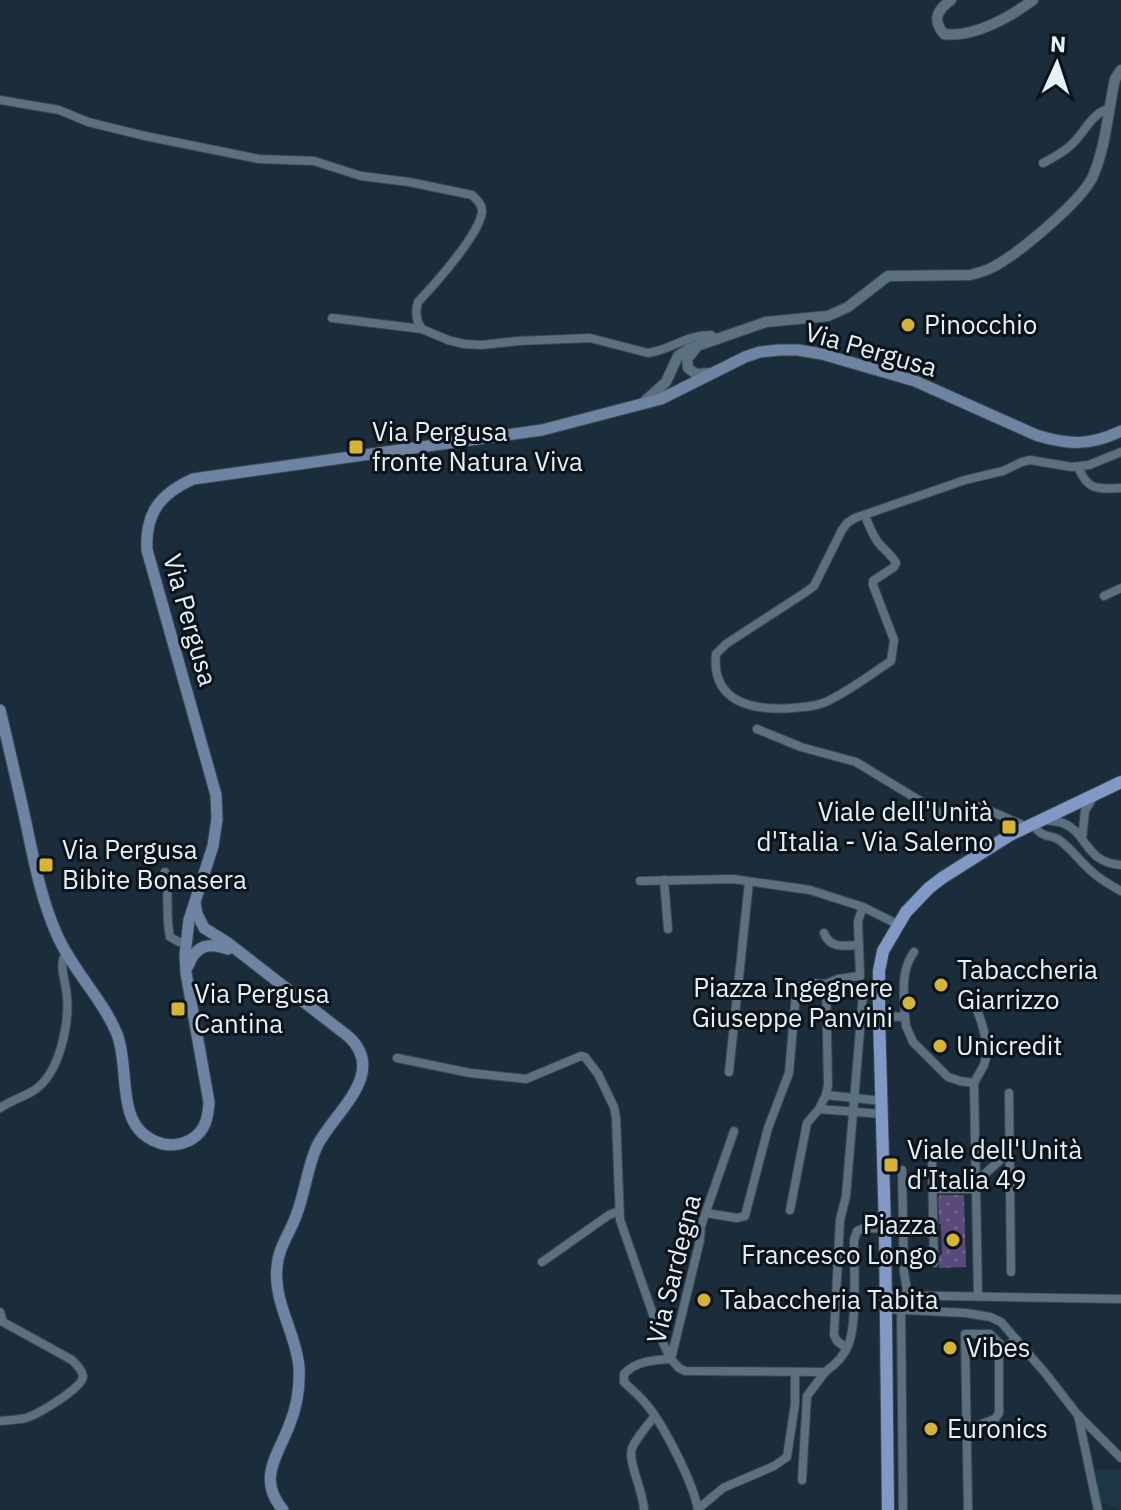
<svg xmlns="http://www.w3.org/2000/svg" width="1121" height="1510" viewBox="0 0 1121 1510" font-family="'IBM Plex Sans',sans-serif">
	<defs>
		<pattern id="green-dots" width="8" height="8" patternUnits="userSpaceOnUse" patternTransform="scale(2)"><rect width="8" height="8" fill="#5a497b"/><path d="M2 2h.1M6 6h.1" fill="none" stroke="#72648e" stroke-width="1.8" stroke-linecap="round"/></pattern>
	</defs>
	<rect width="100%" height="100%" fill="#1b2d3a"/>
	<polygon fill="#1d3747" points="1121,1469 1121,1510 1119,1510 1101,1502 1095,1470"/>
	<polygon fill="url(#green-dots)" points="940,1195 964,1195 966,1267 939,1268 939,1256 942,1254 941,1224 939,1224 938,1198"/>
	<g fill="none" stroke-linecap="round" stroke-linejoin="round">
		<defs>
			<g id="minor">
				<path d="M0,100L59,110L88,122L145,136L259,159L314,161L361,176L409,182L472,195C477,200 482,204 482,211C481,233 434,285 418,302C415,312 416,321 422,329"/>
				<path d="M1043,163C1052,158 1063,153 1071,145C1084,134 1091,113 1109,109"/>
				<path d="M332,318L422,329L448,340L464,344L482,345L518,341L590,338L648,353C671,350 685,335 711,335L717,340"/>
				<path d="M1078,467C1088,491 1097,489 1121,488"/>
				<path d="M865,515C868,524 872,533 877,541C883,549 891,554 896,563L894,567L873,581V585L894,640L891,661C871,674 844,695 823,703C813,707 803,707 792,708C754,711 711,703 716,654L726,644L806,592L814,586L842,530L847,523L855,518L965,480L1003,471L1022,462L1030,460L1072,467L1089,465L1121,452"/>
				<polyline points="1104,596 1121,588"/>
				<polyline points="757,729 801,747 856,762 940,813 961,816 979,806 1027,827"/>
				<path d="M1043,820C1050,821 1057,821 1063,823C1089,834 1084,862 1121,865"/>
				<path d="M1032,824C1047,843 1050,831 1063,843C1073,851 1080,861 1090,870C1099,879 1110,885 1121,891"/>
				<polyline points="1082,839 1085,811 1094,796"/>
				<path d="M165,872C170,894 165,915 170,937L179,942L186,943"/>
				<polyline points="664,880 668,929"/>
				<polyline points="640,881 733,879 810,890 863,907 897,924"/>
				<path d="M824,933C830,949 845,946 859,945"/>
				<path d="M973,1001C981,1018 991,1046 984,1065C981,1071 977,1077 974,1083L978,1296"/>
				<path d="M879,1016L905,1017C904,995 900,971 914,952"/>
				<polyline points="905,1017 906,1026 913,1042 948,1077 960,1081 974,1083"/>
				<path d="M397,1058L470,1073L526,1079L581,1056L585,1057L598,1074L614,1107L616,1118L620,1220L663,1343L671,1359C653,1360 636,1361 624,1374V1382C632,1390 641,1397 647,1405C664,1426 694,1484 698,1510"/>
				<polyline points="729,1072 749,882"/>
				<polyline points="1009,1093 1011,1272"/>
				<polyline points="826,1095 882,1101"/>
				<path d="M0,1108C10,1101 23,1097 33,1091C61,1074 71,1018 66,989C64,976 59,964 66,953"/>
				<polyline points="819,1109 882,1114"/>
				<path d="M734,1131L701,1226L700,1240L671,1359L679,1368L685,1371L825,1372C835,1365 845,1355 849,1343C857,1321 854,1265 854,1240L857,1231L864,1228L903,1229"/>
				<polyline points="932,1163 934,1263"/>
				<polyline points="902,1170 904,1272 908,1296"/>
				<polyline points="976,1182 1009,1152"/>
				<polyline points="933,1189 976,1189"/>
				<polyline points="790,1210 807,1123 819,1109 826,1095 828,1085 826,984"/>
				<polyline points="706,1213 737,1218 745,1216 768,1128 789,1073 796,993 801,986 810,983 826,984 838,979 860,976 858,921 863,907"/>
				<polyline points="542,1262 609,1215 619,1211"/>
				<polyline points="885,1295 1121,1299"/>
				<polyline points="885,1309 966,1313 990,1317 1001,1322 1046,1374 1077,1414 1121,1458"/>
				<polyline points="901,1309 903,1510"/>
				<path d="M0,1312L3,1322L72,1360C77,1365 82,1370 83,1376C83,1388 38,1414 26,1418C18,1420 8,1420 0,1421"/>
				<polyline points="846,1348 837,1341 834,1335 840,1220 846,1196 863,994"/>
				<polyline points="1078,1415 1098,1510"/>
				<polyline points="967,1430 995,1419 999,1413 999,1356 1004,1348 1016,1339"/>
				<polyline points="802,1480 807,1396 825,1372"/>
				<polyline points="698,1509 723,1488 774,1466 787,1457 795,1404 795,1372"/>
				<path d="M644,1510C644,1493 627,1461 632,1448C637,1437 647,1426 654,1417"/>
				<polyline points="968,1510 965,1334 990,1334 1004,1348"/>
			</g>
			<g id="tertiary">
				<path d="M951,0C937,10 932,20 944,34C974,38 1010,17 1033,0"/>
				<polyline points="696,348 687,359 688,368 696,374 711,373"/>
				<path d="M644,402L666,382L678,356L688,349L766,322L828,316L848,307L888,276L970,275C978,273 986,271 993,267C1018,254 1082,201 1093,176C1106,146 1108,111 1115,79L1121,70"/>
			</g>
			<g id="secondary">
				<path d="M0,710C9,748 18,786 26,823C34,861 41,899 57,935C73,971 102,998 117,1034C131,1070 114,1126 157,1142C168,1147 182,1145 192,1139C206,1130 208,1117 209,1102L186,973L185,955L189,920L213,846L217,819L216,795L147,550C145,513 160,494 193,479L542,430L661,399L745,357L760,352L779,350H798L822,354L915,381L1036,435C1068,445 1090,446 1121,431"/>
				<path d="M195,903L197,914L204,928L228,943L349,1037C388,1074 334,1112 317,1146C307,1168 305,1193 296,1216C290,1233 278,1248 277,1267C273,1302 296,1333 299,1367C300,1387 297,1407 289,1426C277,1457 257,1479 283,1510"/>
				<path d="M188,966C196,945 208,942 228,949"/>
			</g>
			<polyline id="primary" points="888,1510 885,1229 879,1016 879,971 883,951 906,912 929,888 942,878 1010,835 1121,782"/>
		</defs>
		<use href="#minor" stroke="#3a4a54" stroke-width="10"/>
		<use href="#tertiary" stroke="#3a4a54" stroke-width="12"/>
		<use href="#secondary" stroke="#3a4a54" stroke-width="13"/>
		<use href="#primary" stroke="#3a4a54" stroke-width="14"/>
		<use href="#minor" stroke="#5c707f" stroke-width="8"/>
		<use href="#tertiary" stroke="#5c707f" stroke-width="10"/>
		<use href="#secondary" stroke="#6f84a2" stroke-width="11"/>
		<use href="#primary" stroke="#8299c6" stroke-width="12"/>
	</g>
	<g fill="#d6b534" stroke="#0c141a" stroke-width="3">
		<circle cx="908" cy="325" r="8"/>
		<rect x="348" y="439" width="16" height="16" rx="4"/>
		<rect x="1001" y="819" width="16" height="16" rx="4"/>
		<rect x="38" y="857" width="16" height="16" rx="4"/>
		<circle cx="941" cy="985" r="8"/>
		<circle cx="909" cy="1003" r="8"/>
		<rect x="170" y="1001" width="16" height="16" rx="4"/>
		<circle cx="940" cy="1046" r="8"/>
		<rect x="883" y="1157" width="16" height="16" rx="4"/>
		<circle cx="953" cy="1240" r="8"/>
		<circle cx="704" cy="1300" r="8"/>
		<circle cx="950" cy="1348" r="8"/>
		<circle cx="931" cy="1429" r="8"/>
	</g>
	<g text-anchor="middle" stroke-width="6" stroke-linejoin="round" paint-order="stroke">
		<g font-size="26" fill="#e5f0f9" stroke="#0c141a" text-anchor="start">
			<text x="924" y="334">Pinocchio</text>
			<text x="372" y="441">Via Pergusa<tspan x="372" dy="30">fronte Natura Viva</tspan></text>
			<text x="993" y="821" text-anchor="end">Viale dell'Unità<tspan x="993" dy="30">d'Italia - Via Salerno</tspan></text>
			<text x="62" y="859">Via Pergusa<tspan x="62" dy="30">Bibite Bonasera</tspan></text>
			<text x="957" y="979">Tabaccheria<tspan x="957" dy="30">Giarrizzo</tspan></text>
			<text x="893" y="997" text-anchor="end">Piazza Ingegnere<tspan x="893" dy="30">Giuseppe Panvini</tspan></text>
			<text x="194" y="1003">Via Pergusa<tspan x="194" dy="30">Cantina</tspan></text>
			<text x="956" y="1055">Unicredit</text>
			<text x="907" y="1159">Viale dell'Unità<tspan x="907" dy="30">d'Italia 49</tspan></text>
			<text x="937" y="1234" text-anchor="end">Piazza<tspan x="937" dy="30">Francesco Longo</tspan></text>
			<text x="720" y="1309">Tabaccheria Tabita</text>
			<text x="966" y="1357">Vibes</text>
			<text x="947" y="1438">Euronics</text>
		</g>
		<g font-size="26" fill="#e5f0f9" stroke="#0c141a">
			<text transform="translate(871 350) rotate(16)" y="9">Via Pergusa</text>
			<text transform="translate(190 620) rotate(74)" y="9">Via Pergusa</text>
			<text transform="translate(674 1269) rotate(-76)" y="9">Via Sardegna</text>
		</g>
	</g>
	<g transform="translate(1057 64) rotate(3)" stroke="#0c141a" stroke-width="6" paint-order="stroke">
	<path d="M0-6L14 30L0 20L-14 30Z" fill="#e5f0f9"/>
	<text y="-12" font-size="22" font-weight="bold" text-anchor="middle" fill="#e5f0f9">N</text>
	</g>
</svg>
